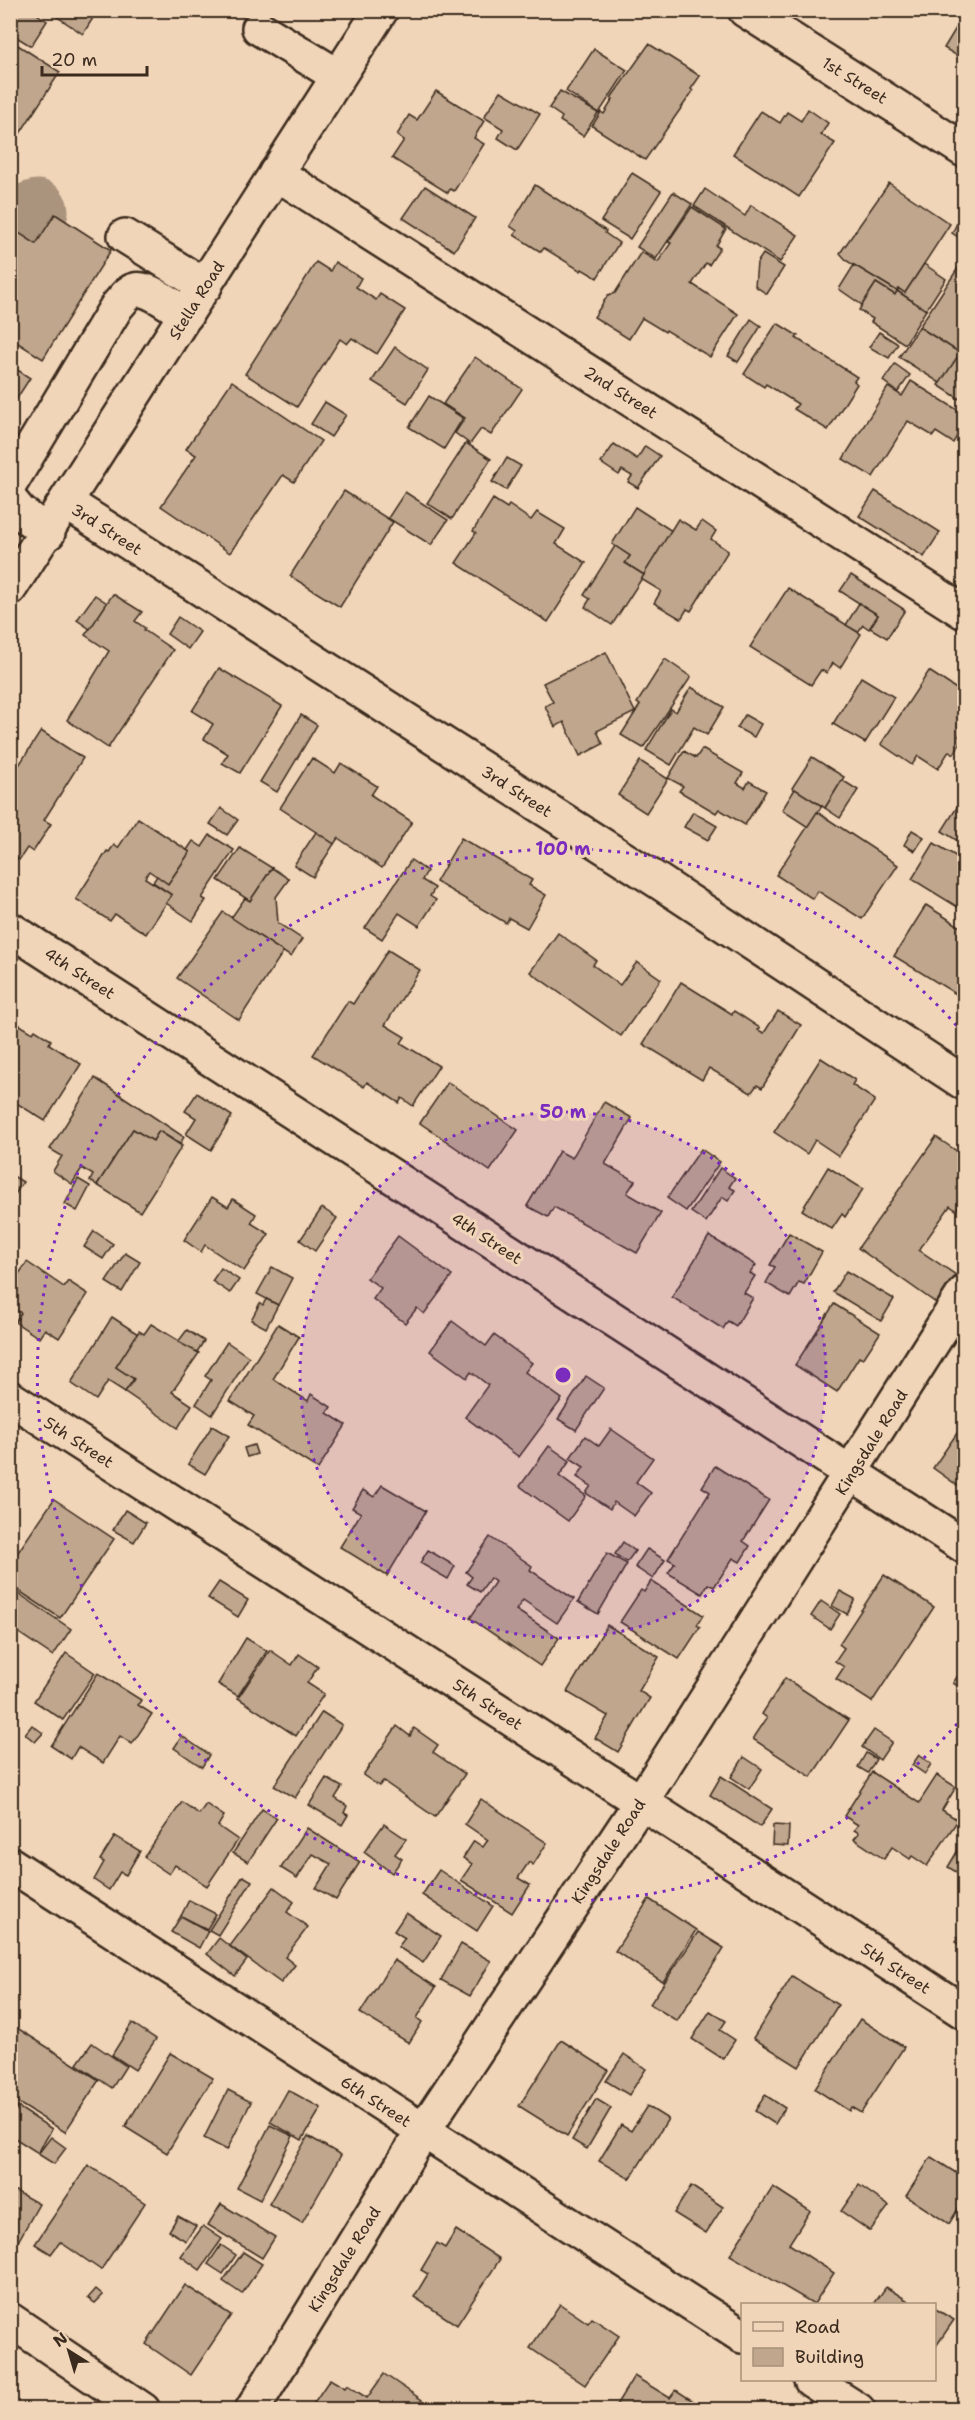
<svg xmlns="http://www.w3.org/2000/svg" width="975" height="2420" viewBox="0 0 975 2420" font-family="'Shantell Sans',sans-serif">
	<rect width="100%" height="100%" fill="#f1d5b8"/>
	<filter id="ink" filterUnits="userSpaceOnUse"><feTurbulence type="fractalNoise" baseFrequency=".0167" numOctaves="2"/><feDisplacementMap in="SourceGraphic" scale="12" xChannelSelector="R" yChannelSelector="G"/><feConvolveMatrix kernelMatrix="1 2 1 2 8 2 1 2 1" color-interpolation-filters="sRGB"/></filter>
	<g filter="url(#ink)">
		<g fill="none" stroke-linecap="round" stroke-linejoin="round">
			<polyline stroke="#ab947e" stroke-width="63" points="10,221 37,211"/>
		</g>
		<g fill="#bfa68d" stroke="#3b2a1e" stroke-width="1.5">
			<polygon points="10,10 31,10 47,21 31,46 10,33"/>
			<polygon points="47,10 98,10 83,34"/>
			<polygon points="964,15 964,60 944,48"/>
			<polygon points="10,40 60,72 10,149"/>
			<polygon points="649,44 700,76 691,89 693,91 645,160 592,126 601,112 604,114 613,99 611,98"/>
			<polygon points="594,49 627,70 599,113 566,91"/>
			<polygon points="436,91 484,121 474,138 484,144 454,191 450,189 448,193 392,158 404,140 397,135 409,115 417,120"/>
			<polygon points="501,91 540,114 517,150 498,138 503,129 484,117"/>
			<polygon points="560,91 598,113 583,136 560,121 562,117 549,108"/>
			<polygon points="808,109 828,123 821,135 835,143 799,197 733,154 761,111 780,123 787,112 801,121"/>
			<polygon points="632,173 661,191 630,239 601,221"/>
			<polygon points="889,183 950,224 905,293 899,289 897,291 847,261 840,253"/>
			<polygon points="535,185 606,231 605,233 619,243 597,278 582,269 581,271 544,248 541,252 514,235 517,231 510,226"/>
			<polygon points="425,186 475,218 454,251 403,218"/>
			<polygon points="705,189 745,216 751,205 798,235 780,262 694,206"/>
			<polygon points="673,192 692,204 656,259 637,247"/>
			<polygon points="692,207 726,229 716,246 720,248 709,265 706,263 692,284 738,314 710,357 666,330 665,332 642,318 629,339 594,317 608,295 615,293 641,252 658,262 671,243 668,242"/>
			<polygon points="964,210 964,241 952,233"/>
			<polygon points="55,214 111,250 43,359 10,338 10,283 16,273 10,270 10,247 19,233 36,244"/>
			<polygon points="763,254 784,267 767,294 755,286 757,263"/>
			<polygon points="964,259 964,310 959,318 964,321 964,402 938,385 960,353 919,327"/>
			<polygon points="316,262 330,271 335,262 361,278 356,287 376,300 380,294 405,310 377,354 352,338 347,344 340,339 297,407 245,374"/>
			<polygon points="924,264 946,279 926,310 897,291 899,289 905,293"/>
			<polygon points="854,265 897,291 895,295 876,283 862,305 839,289"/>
			<polygon points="876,283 895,295 897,291 926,310 905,344 871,322 873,319 859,310"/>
			<polygon points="751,319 761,326 738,362 728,356"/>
			<polygon points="777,323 798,336 796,338 857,377 854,381 857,384 828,430 794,409 798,404 766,384 764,387 744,374"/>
			<polygon points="919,327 960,353 940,383 899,357"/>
			<polygon points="879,332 898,344 889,358 869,347"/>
			<polygon points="395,347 428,370 407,403 372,381"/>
			<polygon points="475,357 522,389 491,435 481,429 470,444 455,433 465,418 443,404"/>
			<polygon points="895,364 910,375 898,392 883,381"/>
			<polygon points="10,365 30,378 10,409"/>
			<polygon points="232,381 321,441 294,482 283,475 230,553 161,506 196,455 186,449"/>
			<polygon points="911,381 964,414 964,423 953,443 936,432 933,436 908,421 873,477 843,459 888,387 902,396"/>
			<polygon points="429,396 463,418 444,449 409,427"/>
			<polygon points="325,402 346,415 331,437 311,424"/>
			<polygon points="466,443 491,459 452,519 427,503"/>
			<polygon points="614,444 637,459 645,446 660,456 638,488 628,482 632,476 622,470 619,475 601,463"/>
			<polygon points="507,458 521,466 506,490 492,482"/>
			<polygon points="344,491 393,522 340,607 290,576"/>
			<polygon points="875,491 940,532 924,557 859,516"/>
			<polygon points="405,492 448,520 431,545 388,518"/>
			<polygon points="493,499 507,508 509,505 531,520 537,512 565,529 556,544 586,563 548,622 456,563 476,533 473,531"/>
			<polygon points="635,507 672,531 644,575 625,563 630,556 612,544"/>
			<polygon points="678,519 696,530 702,521 716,531 711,539 728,551 691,611 687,609 681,619 654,603 661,591 641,579"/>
			<polygon points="615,546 630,556 625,563 644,575 612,625 585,607 590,599 584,595"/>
			<polygon points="851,575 905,610 887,638 870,628 878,615 840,591"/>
			<polygon points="788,588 861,634 840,668 833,663 827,673 821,670 811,685 750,647"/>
			<polygon points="113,594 142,612 135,621 145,628 144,630 173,650 108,748 67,720 109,651 85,635"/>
			<polygon points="95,595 107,603 90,629 77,620"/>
			<polygon points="859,603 878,615 869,629 863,625 858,632 846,625"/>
			<polygon points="178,617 200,632 188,649 167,634"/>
			<polygon points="606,652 635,712 597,731 603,744 580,756 564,722 555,727 545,706 553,702 543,683"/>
			<polygon points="665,659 691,677 643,748 621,735 640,705 637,703"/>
			<polygon points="219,668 282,706 240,773 222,763 228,754 204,739 213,724 192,711"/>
			<polygon points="929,671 964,694 964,727 959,736 963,739 954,754 949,751 938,769 918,756 912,765 881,744"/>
			<polygon points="861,677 894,697 865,743 833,724"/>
			<polygon points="691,687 724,707 707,735 694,727 671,765 646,750 671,709 676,712"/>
			<polygon points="301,715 317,725 277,792 260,782"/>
			<polygon points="745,715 761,724 754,737 737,728"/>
			<polygon points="41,731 83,758 44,820 51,824 33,852 27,848 19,860 10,855 10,779"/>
			<polygon points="702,749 743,773 737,783 745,788 749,781 766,791 745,825 719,809 716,813 679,791 683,786 668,778 684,751 696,758"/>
			<polygon points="812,757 844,777 825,808 792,788"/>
			<polygon points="312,758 335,773 341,763 377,786 371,795 412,822 382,868 338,838 334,844 280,808"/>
			<polygon points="640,761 668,779 646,813 618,795"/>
			<polygon points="842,780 858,790 840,818 825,808"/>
			<polygon points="795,789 822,806 808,827 782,810"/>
			<polygon points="964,796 964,845 942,831"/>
			<polygon points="221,808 238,820 227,835 210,824"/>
			<polygon points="693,812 717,826 708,840 684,827"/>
			<polygon points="817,812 898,865 862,919 818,891 813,899 776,875"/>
			<polygon points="138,818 190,852 168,884 149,871 145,878 172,895 146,934 115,914 110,921 76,899 107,851 109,852 114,845 118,848"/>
			<polygon points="912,830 924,837 915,851 904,845"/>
			<polygon points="316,832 334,844 313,877 294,865"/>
			<polygon points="210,835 234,850 202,898 206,900 193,921 166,903 172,895 153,882 157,876 168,884 190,852 187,850 193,841 202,847"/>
			<polygon points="461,838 532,880 529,885 546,895 527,928 509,918 506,923 436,882"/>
			<polygon points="934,843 964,861 964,911 912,879"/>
			<polygon points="240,848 272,868 250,901 218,880"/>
			<polygon points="411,860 427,871 422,880 435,888 430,896 436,900 419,926 399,913 382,939 365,928"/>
			<polygon points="272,868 289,879 276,897 278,923 302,939 291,957 231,918 245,898 250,901"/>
			<polygon points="926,905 964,929 964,999 894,956"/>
			<polygon points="223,912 283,952 239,1020 177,978"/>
			<polygon points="558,933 596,960 593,965 620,985 637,962 661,979 621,1036 530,972"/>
			<polygon points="388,950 420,970 385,1025 405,1037 401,1043 439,1066 413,1106 402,1098 399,1103 367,1082 364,1087 313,1055 348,1001 353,1004"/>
			<polygon points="681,982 732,1014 734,1011 760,1028 758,1030 764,1033 778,1011 801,1025 762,1088 757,1085 751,1093 709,1068 702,1080 643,1044"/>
			<polygon points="10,1019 33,1033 35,1030 51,1040 49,1044 81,1064 45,1121 10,1099"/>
			<polygon points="821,1058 855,1080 852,1085 875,1100 839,1156 815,1140 807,1154 774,1132"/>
			<polygon points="95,1078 184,1137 180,1144 159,1131 153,1141 133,1129 97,1185 90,1181 93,1175 82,1168 72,1184 53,1171 62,1156 50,1149"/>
			<polygon points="448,1082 518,1130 490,1171 420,1123"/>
			<polygon points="197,1093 232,1116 211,1150 186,1134 196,1118 185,1111"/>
			<polygon points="604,1102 632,1118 605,1164 635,1181 627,1193 661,1213 637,1253 554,1207 548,1217 527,1206 559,1151 572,1158"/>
			<polygon points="133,1129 153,1141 159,1131 182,1146 140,1212 97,1185"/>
			<polygon points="936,1137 964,1156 964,1197 956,1210 950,1206 919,1250 956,1275 936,1303 858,1248"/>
			<polygon points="701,1149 720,1162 686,1211 667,1198"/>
			<polygon points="828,1167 863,1189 845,1217 842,1214 832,1229 802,1210"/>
			<polygon points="720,1168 735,1178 729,1187 735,1190 728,1201 722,1197 706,1222 691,1212"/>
			<polygon points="10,1174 23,1182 10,1202"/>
			<polygon points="78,1179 90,1186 77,1211 65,1204"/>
			<polygon points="212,1197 228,1207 233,1199 256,1214 251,1223 269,1234 244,1271 205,1245 201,1252 184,1240"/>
			<polygon points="322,1208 337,1218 315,1251 300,1240"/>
			<polygon points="94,1231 113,1244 103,1259 84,1247"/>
			<polygon points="789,1233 822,1252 804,1284 799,1282 790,1297 766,1283 775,1267 770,1265"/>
			<polygon points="398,1236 452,1276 424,1314 417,1308 405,1323 373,1299 381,1288 367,1278"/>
			<polygon points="709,1236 756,1265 750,1273 755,1276 744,1293 753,1298 736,1326 728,1321 723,1329 672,1297"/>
			<polygon points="125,1253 140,1262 122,1292 106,1282"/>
			<polygon points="27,1262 64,1287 68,1281 88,1294 59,1338 45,1329 39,1338 15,1322 21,1313 10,1306 10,1287"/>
			<polygon points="272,1267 292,1278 278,1305 257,1294"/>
			<polygon points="221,1268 239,1280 230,1293 212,1281"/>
			<polygon points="846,1271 894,1299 881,1321 833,1292"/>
			<polygon points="266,1299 278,1305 266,1328 251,1320 260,1303 263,1305"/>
			<polygon points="834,1304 880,1333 863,1359 859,1357 837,1392 795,1365"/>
			<polygon points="112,1317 138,1334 116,1367 134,1379 125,1392 108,1381 96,1400 71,1383"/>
			<polygon points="452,1321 486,1346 494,1335 532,1363 525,1372 562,1399 519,1457 465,1417 488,1385 471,1372 467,1378 430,1351"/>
			<polygon points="151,1324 199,1353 172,1392 192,1405 178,1428 125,1392 134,1379 116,1367 139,1331 144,1334"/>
			<polygon points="278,1324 299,1337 273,1379 308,1401 311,1394 331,1407 327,1413 346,1425 318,1469 248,1425 254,1416 230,1401"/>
			<polygon points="187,1330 204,1341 197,1352 178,1342"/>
			<polygon points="227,1342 249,1357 212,1415 196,1404 211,1380 205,1376"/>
			<polygon points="586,1376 604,1388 576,1430 558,1419"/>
			<polygon points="964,1423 964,1490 933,1468"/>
			<polygon points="212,1426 229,1436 205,1474 188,1464"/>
			<polygon points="611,1429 653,1458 636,1482 651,1493 634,1516 614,1502 610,1509 586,1493 591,1486 577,1477 584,1467 570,1458 585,1436 599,1446"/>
			<polygon points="254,1445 257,1454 247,1457 244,1448"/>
			<polygon points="549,1446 570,1461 559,1476 586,1496 568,1521 520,1486"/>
			<polygon points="715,1466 769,1500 743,1541 750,1546 740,1562 733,1558 714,1587 708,1584 702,1594 668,1573 675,1563 668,1559 710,1492 702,1487"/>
			<polygon points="382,1485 426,1511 387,1576 340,1547 361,1513 352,1508 363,1490 374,1497"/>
			<polygon points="54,1499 114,1539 60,1618 10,1585 10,1564"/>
			<polygon points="125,1510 146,1523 134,1542 113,1530"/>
			<polygon points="490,1537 532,1566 530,1570 574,1599 557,1623 523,1600 516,1610 559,1638 540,1666 470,1618 495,1582 490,1578 480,1592 467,1584 472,1577 466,1572"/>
			<polygon points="623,1542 635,1551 627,1562 615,1554"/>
			<polygon points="647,1549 665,1560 653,1579 635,1567"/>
			<polygon points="428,1550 455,1566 448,1579 420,1563"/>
			<polygon points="607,1553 627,1564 598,1614 578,1602"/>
			<polygon points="884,1575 934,1607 872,1702 836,1679 844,1667 835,1661 844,1648 839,1644"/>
			<polygon points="651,1581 703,1615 697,1625 700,1627 679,1659 620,1622 641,1590 644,1592"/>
			<polygon points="219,1582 248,1600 238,1617 208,1598"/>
			<polygon points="12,1589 71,1629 53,1656 10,1627"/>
			<polygon points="840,1591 855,1599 847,1614 832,1606"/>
			<polygon points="821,1601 840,1614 830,1629 811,1616"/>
			<polygon points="607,1625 659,1657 639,1691 650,1698 618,1752 595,1738 608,1716 567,1692"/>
			<polygon points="246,1638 267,1651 238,1696 218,1684"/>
			<polygon points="270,1650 292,1665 299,1654 318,1667 307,1683 324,1694 296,1736 238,1698"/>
			<polygon points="66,1653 95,1673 63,1720 34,1701"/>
			<polygon points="964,1666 964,1690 953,1683"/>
			<polygon points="98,1673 141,1700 138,1705 152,1714 132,1744 120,1736 103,1763 78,1747 71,1759 51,1746"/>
			<polygon points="785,1678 849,1720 811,1777 753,1739 767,1718 762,1714"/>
			<polygon points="322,1712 342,1725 295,1798 274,1786"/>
			<polygon points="32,1725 43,1733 35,1742 25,1734"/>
			<polygon points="397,1726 410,1736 414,1728 438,1745 433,1752 465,1774 435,1817 383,1781 379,1786 363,1775"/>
			<polygon points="874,1730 892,1742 880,1760 862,1747"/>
			<polygon points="182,1736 209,1755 202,1767 174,1748"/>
			<polygon points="866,1753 876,1759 868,1773 858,1767"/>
			<polygon points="919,1755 931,1764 925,1774 912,1765"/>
			<polygon points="744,1757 762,1769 749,1789 731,1777"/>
			<polygon points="872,1772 919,1803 937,1775 956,1787 942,1810 958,1820 927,1866 912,1856 910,1859 892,1847 884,1859 854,1839 859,1833 854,1830 858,1825 844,1816"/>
			<polygon points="721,1776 772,1809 760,1827 710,1795"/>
			<polygon points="326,1778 342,1787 335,1798 347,1806 344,1813 348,1815 342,1825 309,1805"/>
			<polygon points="481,1799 547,1843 533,1865 529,1862 518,1878 530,1885 512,1913 461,1880 472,1864 463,1858 474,1841 483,1847 488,1840 465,1824"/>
			<polygon points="182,1802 199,1814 206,1804 224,1816 218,1826 238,1840 207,1886 175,1865 169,1874 144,1857"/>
			<polygon points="262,1809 277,1818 248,1862 233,1853"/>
			<polygon points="384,1824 406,1839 395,1854 402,1859 392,1873 364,1852"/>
			<polygon points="773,1825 789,1826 788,1846 772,1845"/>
			<polygon points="307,1828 360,1862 336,1900 316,1888 331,1864 313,1854 297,1878 281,1868"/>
			<polygon points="115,1836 140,1851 126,1875 120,1872 109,1890 94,1880 104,1862 100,1860"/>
			<polygon points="964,1840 964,1877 948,1867"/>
			<polygon points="439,1870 493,1906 477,1931 422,1895"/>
			<polygon points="243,1876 252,1881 218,1935 209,1930"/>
			<polygon points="274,1887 294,1902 287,1912 308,1927 285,1957 295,1965 281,1983 230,1946"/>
			<polygon points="649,1899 696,1930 663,1982 615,1951"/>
			<polygon points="189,1900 216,1914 207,1929 181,1916"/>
			<polygon points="406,1913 441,1936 423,1963 398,1947 405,1938 394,1931"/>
			<polygon points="181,1916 208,1931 199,1948 171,1932"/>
			<polygon points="964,1928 964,1948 955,1942"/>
			<polygon points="698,1932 724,1948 677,2021 650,2004"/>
			<polygon points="219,1938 247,1960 235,1976 207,1954"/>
			<polygon points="461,1944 491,1961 470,1996 441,1980"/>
			<polygon points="394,1960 436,1987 417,2018 422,2022 409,2043 360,2013"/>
			<polygon points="792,1976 838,2005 799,2067 753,2038"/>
			<polygon points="710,2011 726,2021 720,2030 735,2040 723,2059 692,2039"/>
			<polygon points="860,2019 904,2047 861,2113 851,2107 849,2111 815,2089"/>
			<polygon points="132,2023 156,2039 135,2070 112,2055"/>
			<polygon points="14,2026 99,2080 65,2132 10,2098 10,2064 18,2052 10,2047 10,2033"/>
			<polygon points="561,2040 608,2070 567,2136 519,2106"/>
			<polygon points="92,2043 126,2066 112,2088 77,2064"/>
			<polygon points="170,2053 213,2078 167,2153 125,2127"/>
			<polygon points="624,2054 646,2069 629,2095 606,2081"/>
			<polygon points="228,2090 251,2102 227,2150 204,2138"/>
			<polygon points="288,2090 321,2108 302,2140 270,2122"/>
			<polygon points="765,2095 785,2108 775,2124 755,2111"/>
			<polygon points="596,2099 611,2108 587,2149 572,2140"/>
			<polygon points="647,2106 668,2119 630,2179 599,2161 621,2125 631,2131"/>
			<polygon points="18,2107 52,2129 38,2153 10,2135 10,2119"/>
			<polygon points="270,2125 293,2136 260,2200 237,2188"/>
			<polygon points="308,2136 341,2155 302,2223 269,2204"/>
			<polygon points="51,2137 66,2148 54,2164 38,2154"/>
			<polygon points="931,2157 964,2178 964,2199 949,2224 906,2196"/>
			<polygon points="88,2165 145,2203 101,2270 60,2242 51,2254 35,2244"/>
			<polygon points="859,2185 889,2206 870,2231 841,2211"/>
			<polygon points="691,2186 723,2207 706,2233 674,2213"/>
			<polygon points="773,2187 810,2211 789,2244 834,2273 814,2304 730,2255"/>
			<polygon points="10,2188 39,2204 11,2254 10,2254"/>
			<polygon points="221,2204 275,2237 262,2258 208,2225"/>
			<polygon points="178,2216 196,2226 186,2241 169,2231"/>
			<polygon points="203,2226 222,2239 200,2270 181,2256"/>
			<polygon points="456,2230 500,2259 457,2325 414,2297 428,2274 421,2270 437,2243 445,2248"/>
			<polygon points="221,2245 236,2255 223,2274 208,2264"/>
			<polygon points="243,2252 262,2264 242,2294 223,2281"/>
			<polygon points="185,2285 231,2315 191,2375 146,2344"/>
			<polygon points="886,2287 913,2304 874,2304"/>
			<polygon points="96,2289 103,2295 95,2303 88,2298"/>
			<polygon points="560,2304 588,2323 592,2318 619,2336 585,2385 530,2348"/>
			<polygon points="934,2308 954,2320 934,2349"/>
			<polygon points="384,2374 422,2400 415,2410 309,2410 330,2379 345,2388 347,2385 367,2398"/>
			<polygon points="634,2376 670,2398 676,2390 701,2406 699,2410 613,2410"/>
		</g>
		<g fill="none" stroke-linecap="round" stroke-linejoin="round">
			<defs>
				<g id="minor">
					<polyline points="745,10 964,150"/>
					<polyline points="259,28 338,76"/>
					<polyline points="276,173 964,612"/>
					<polyline points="125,236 205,286"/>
					<path d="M10,484L117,306C122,301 128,291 135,290C148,286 175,308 186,315"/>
					<polyline points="10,500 20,512 48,533"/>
					<polyline points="67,503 658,881 964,1083"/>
					<polyline points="10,929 964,1546"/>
					<polyline points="10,1398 641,1802 964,2012"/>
					<polyline points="10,1864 742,2336"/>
					<polyline points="10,2320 143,2410"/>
					<polyline points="811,2380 858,2410"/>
					<polyline points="252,2410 423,2131 641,1802 964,1293"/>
				</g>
				<polyline id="major" points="10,588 381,10"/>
			</defs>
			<use href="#minor" stroke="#3b2a1e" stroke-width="38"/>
			<use href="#major" stroke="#3b2a1e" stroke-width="38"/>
			<use href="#minor" stroke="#f1d5b8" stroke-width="33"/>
			<use href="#major" stroke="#f1d5b8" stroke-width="33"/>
		</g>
	</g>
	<circle cx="563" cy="1375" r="263" fill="#7b2cbf" fill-opacity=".12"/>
	<g fill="none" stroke="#7b2cbf" stroke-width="3" stroke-dasharray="3 6">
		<circle cx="563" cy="1375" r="263"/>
		<path d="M963 1717A526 526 0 1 1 963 1033"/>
	</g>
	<g text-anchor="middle" stroke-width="6" stroke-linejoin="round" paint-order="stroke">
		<g font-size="16" fill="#3b2a1e" stroke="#f1d5b8">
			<text transform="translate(855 80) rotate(32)" y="6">1st Street</text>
			<text transform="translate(196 300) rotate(-58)" y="6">Stella Road</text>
			<text transform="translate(621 392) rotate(32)" y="6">2nd Street</text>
			<text transform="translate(107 529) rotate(33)" y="6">3rd Street</text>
			<text transform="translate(517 791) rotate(33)" y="6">3rd Street</text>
			<text transform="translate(80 973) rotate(33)" y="6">4th Street</text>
			<text transform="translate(487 1238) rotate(33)" y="6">4th Street</text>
			<text transform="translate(79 1442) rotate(33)" y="6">5th Street</text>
			<text transform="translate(871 1442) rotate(-58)" y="6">Kingsdale Road</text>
			<text transform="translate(488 1704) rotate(33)" y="6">5th Street</text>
			<text transform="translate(608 1851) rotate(-57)" y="6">Kingsdale Road</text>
			<text transform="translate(896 1968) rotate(33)" y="6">5th Street</text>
			<text transform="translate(376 2101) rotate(33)" y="6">6th Street</text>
			<text transform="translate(344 2259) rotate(-58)" y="6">Kingsdale Road</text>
		</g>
	</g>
	<circle cx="563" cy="1375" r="9" fill="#7b2cbf" stroke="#f1d5b8" stroke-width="3"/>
	<g font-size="18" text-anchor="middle" font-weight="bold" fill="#7b2cbf" stroke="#f1d5b8" stroke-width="6" stroke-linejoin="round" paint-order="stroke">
		<text x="563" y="855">100 m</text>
		<text x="563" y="1118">50 m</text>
	</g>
	<rect width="975" height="2420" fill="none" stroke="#f1d5b8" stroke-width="36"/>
	<rect x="18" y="18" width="939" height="2384" fill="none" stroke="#3b2a1e" stroke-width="2" filter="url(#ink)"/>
	<rect x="741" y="2303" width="195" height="78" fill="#f1d5b8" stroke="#a8917a" stroke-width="1.5"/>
	<rect x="753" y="2322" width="30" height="9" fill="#f1d5b8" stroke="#a8917a" stroke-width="1.5"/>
	<text x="795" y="2333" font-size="18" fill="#3b2a1e">Road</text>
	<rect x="753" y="2348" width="30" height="18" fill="#bfa68d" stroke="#a8917a" stroke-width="1.5"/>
	<text x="795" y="2363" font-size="18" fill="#3b2a1e">Building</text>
	<g transform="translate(69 2351) rotate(323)" stroke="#f1d5b8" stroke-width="4.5" paint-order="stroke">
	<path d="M0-4.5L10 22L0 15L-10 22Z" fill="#3b2a1e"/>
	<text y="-9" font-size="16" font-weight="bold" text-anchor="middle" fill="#3b2a1e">N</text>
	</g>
	<path d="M42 66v9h105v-9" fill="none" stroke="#3b2a1e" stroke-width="3"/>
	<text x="51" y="66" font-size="18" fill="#3b2a1e" stroke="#f1d5b8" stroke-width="4.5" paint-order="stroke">20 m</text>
</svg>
